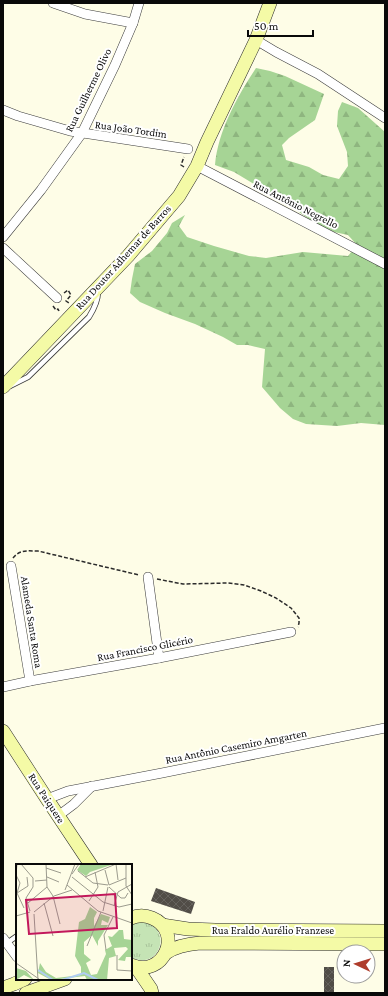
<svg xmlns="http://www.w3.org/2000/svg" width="388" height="996" viewBox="0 0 388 996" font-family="'Crimson Pro',serif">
	<defs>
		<pattern id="grass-tufts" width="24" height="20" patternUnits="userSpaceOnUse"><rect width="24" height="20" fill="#c5e4b5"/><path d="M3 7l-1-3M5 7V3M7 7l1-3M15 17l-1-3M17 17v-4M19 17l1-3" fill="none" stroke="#a8c29a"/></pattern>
		<pattern id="forest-firs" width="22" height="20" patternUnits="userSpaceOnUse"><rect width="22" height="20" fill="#a6d495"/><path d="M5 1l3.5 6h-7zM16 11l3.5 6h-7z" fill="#8eb57f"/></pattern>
		<pattern id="building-cross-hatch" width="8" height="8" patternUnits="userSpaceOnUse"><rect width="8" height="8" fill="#514d47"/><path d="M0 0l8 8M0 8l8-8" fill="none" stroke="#65625d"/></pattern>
	</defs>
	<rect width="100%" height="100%" fill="#fefde7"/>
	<path fill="url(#grass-tufts)" d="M139,922C175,923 161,973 131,957V925Z"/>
	<path fill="url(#forest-firs)" d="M256,68L270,71L285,76L324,94L315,120L289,138L282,145L286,160L309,167L323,175L339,179L348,166L347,152L337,126L338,111L342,102L358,108L385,132V425L361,423L337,426L306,424L293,419L280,408L262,387L265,349L248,345H237L223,337L195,324L165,313L140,302L130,293L132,279L135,264L152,251L167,233L172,223L185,215L179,226L187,237L214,246L249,256L266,258L303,252L348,256L357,245L348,235L334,232L316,224L292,207L234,172L215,165C218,131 237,97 256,68Z"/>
	<g fill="url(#building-cross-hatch)">
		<polygon points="156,888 195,902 191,914 151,901"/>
		<rect x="324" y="967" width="10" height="26"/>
	</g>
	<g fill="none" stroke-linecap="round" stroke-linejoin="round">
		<defs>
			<g id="lane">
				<path d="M10,386L28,377L89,317C94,309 98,301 98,292"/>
				<polyline points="7,943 17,936"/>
			</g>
			<g id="street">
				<polyline points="53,3 85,14 133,23"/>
				<polyline points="256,40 276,52 318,74 385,118"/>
				<polyline points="3,110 18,116 70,131 188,149"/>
				<polyline points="197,166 385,264"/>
				<polyline points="3,237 41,190 82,133 115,65 133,23 139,3"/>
				<polyline points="3,248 57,298"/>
				<polyline points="11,566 30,681"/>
				<polyline points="148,577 159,658"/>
				<polyline points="3,687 30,681 159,658 291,632"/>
				<polyline points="47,799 68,791 162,773 385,728"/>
				<polyline points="58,816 74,804 92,786"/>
				<polyline points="3,938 17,957"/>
			</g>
			<g id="secondary">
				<polyline points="3,387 128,256 179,196 197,166 207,142 256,40 270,3"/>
				<polyline points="3,731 47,799 91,865"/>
				<path d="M131,918C138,915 145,915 152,918C184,931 164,979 131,965"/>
				<polyline points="162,925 188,929 215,930 385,931"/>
				<path d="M166,953C176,946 187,944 200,943L385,944"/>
				<polyline points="136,967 151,989 152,993"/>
				<polyline points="3,988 14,984 25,979"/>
				<polyline points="26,993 65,979"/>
			</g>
		</defs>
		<use href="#lane" stroke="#3c3c3c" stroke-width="6"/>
		<use href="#street" stroke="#3c3c3c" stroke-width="10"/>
		<use href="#secondary" stroke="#2b2b2b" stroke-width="14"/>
		<g stroke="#2b2b2b" stroke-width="1.5" stroke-dasharray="4 2" stroke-linecap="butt">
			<polyline points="184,167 181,165 184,157"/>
			<polyline points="64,293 68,290 71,295 66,301 69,303"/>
			<polyline points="53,306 56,310 58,309 59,311"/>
			<path d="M13,558C20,549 28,551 38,551L139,575"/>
			<polyline points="157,579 183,584 228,583 244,585 261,591 276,598 291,608 299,618 299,623 298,627"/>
		</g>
		<use href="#lane" stroke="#fff" stroke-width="4.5"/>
		<use href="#street" stroke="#fff" stroke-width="9"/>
		<use href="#secondary" stroke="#f4faa6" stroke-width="13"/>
	</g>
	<g text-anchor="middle" stroke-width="4" stroke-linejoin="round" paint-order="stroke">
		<g font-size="11" fill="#090909" stroke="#fff">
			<text transform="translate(88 90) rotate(-64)" y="4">Rua Guilherme Olivo</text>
			<text transform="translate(131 129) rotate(8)" y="4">Rua João Tordim</text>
			<text transform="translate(296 204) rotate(27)" y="4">Rua Antônio Negrello</text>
			<text transform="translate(123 257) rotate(-48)" y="4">Rua Doutor Adhemar de Barros</text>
			<text transform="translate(32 622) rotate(81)" y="4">Alameda Santa Roma</text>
			<text transform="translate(145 648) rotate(-11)" y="4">Rua Francisco Glicério</text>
			<text transform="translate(236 746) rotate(-11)" y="4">Rua Antônio Casemiro Amgarten</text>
			<text transform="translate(47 798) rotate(57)" y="4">Rua Paiquere</text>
			<text x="273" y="934">Rua Eraldo Aurélio Franzese</text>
		</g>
	</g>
	<g transform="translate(16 864)">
		<rect width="116" height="116" fill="#fefde7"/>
		<path d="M65,0H98L74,8L70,12L61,6ZM74,43L81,48L78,54V62L85,50L94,53L92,59L86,56L85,61H92L82,77V82L76,71L68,78V90L75,96L70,99L75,111L81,110L90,90L89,86L96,82L92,72L96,73L103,66H107L108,75L116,76V93H110L109,97L102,96L112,85L110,83L98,84L100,92L93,94L91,116H71L69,112L35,116L22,109L24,99L30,108L40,114L65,111V103L59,92L63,58L69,55ZM0,104L10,107L18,116L8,111L0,116Z" fill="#a6d495"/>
		<path fill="none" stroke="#b0cdf1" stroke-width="2" d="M22,106L37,116M46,116L68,109L82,116"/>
		<path fill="none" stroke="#9c9b8e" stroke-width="1" d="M1,0L0,11L4,19L1,29L8,44M5,0L17,14V23L10,34L14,47M30,0L31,23L37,32L44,60M100,0L102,16M110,0V22L116,31M30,4L45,9M89,6L93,21M62,7L77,19L92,21M56,10L63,0M31,13L43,18M56,13L87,38L103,43L116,40M69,13L100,0M19,17L31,16M51,21L82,47L116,59M93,21L110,14M93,23L105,34H109L112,29M49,26L59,0M1,29L12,22L11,13M73,37L82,23L79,8M12,39L31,23M28,39L37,72M98,42L102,28L116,20M87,47L92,23M18,48L38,32L56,26M18,50L22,116M0,52L14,48M71,82L85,48M90,86L88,71L97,53M101,91V106L116,107M0,99L23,115"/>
		<path fill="#c2185b" fill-opacity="0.15" stroke="#c2185b" stroke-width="2" d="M99,30L101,64L13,70L10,36Z"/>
		<rect width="116" height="116" fill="none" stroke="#090909" stroke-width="2"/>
	</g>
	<rect width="388" height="996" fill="none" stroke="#090909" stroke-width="8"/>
	<g transform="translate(356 964) rotate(274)"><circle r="19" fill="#ffffff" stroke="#9d9d9d"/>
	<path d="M0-3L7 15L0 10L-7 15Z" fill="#af3d2c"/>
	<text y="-6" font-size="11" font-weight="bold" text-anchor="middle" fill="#090909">N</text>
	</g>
	<path d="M248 30v6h65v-6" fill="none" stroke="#090909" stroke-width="2"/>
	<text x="254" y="30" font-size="12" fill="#090909" stroke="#ffffff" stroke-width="3" paint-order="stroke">50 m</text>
</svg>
